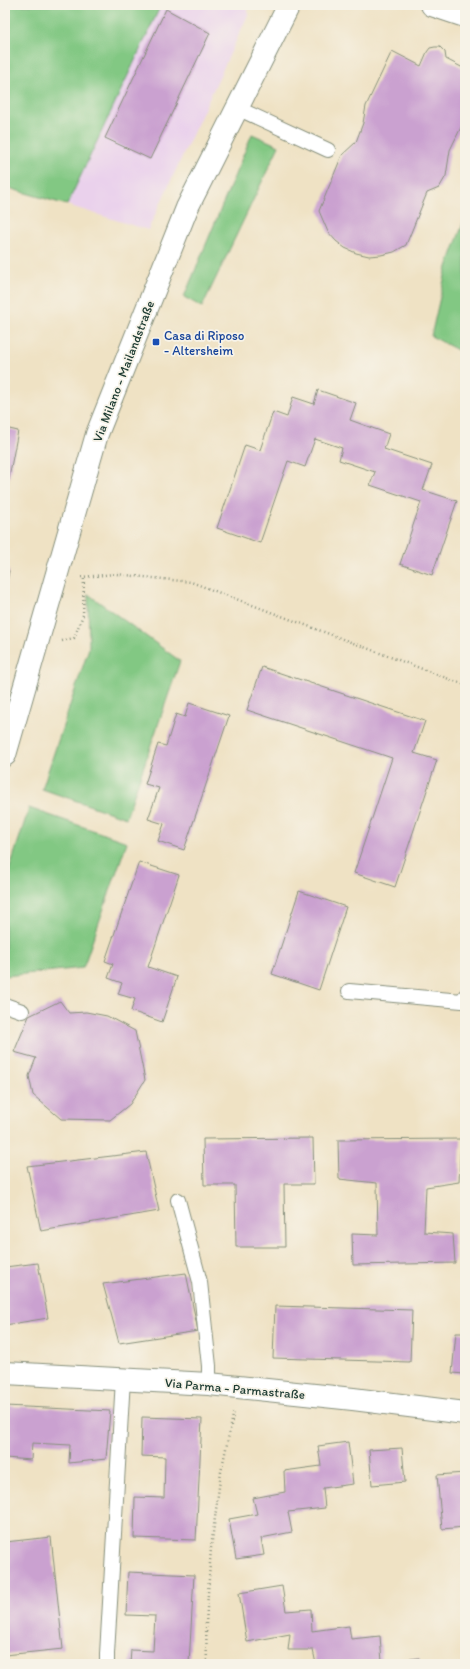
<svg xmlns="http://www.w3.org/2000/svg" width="470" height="1669" viewBox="0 0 470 1669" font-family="Itim,sans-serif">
	<rect width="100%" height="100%" fill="#f7f3e8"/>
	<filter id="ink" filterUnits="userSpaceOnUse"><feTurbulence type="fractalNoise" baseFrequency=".025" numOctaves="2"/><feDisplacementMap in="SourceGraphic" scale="8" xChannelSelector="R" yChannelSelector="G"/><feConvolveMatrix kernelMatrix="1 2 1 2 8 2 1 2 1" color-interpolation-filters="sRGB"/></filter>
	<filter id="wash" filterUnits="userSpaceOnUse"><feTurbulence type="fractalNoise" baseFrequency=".012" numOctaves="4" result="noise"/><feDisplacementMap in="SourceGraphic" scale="16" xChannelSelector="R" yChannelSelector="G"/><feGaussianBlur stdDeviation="0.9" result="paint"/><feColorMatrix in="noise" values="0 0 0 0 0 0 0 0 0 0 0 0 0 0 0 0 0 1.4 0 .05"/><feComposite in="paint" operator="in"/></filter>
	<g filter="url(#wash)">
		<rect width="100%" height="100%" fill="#efe2c4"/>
		<polygon fill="#ead1ec" points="161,5 248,5 248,15 148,230 67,205"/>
		<g fill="#82c883" stroke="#50825c">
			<polygon points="5,5 161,5 67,205 5,187"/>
			<polygon points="252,134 279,146 202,307 184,297"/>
			<polygon points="465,218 465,354 431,336 447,267"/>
			<polygon points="88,594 180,661 126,818 42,789 89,648"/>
			<polygon points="29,808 127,842 83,968 5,976 5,883"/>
		</g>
		<g id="blocks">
			<g fill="#caa1d0">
				<polygon points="166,9 210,33 150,159 105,138"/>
				<polygon points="435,47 440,47 445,52 446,59 465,69 465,119 450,150 446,176 439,188 427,193 406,245 394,252 381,255 369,256 356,253 345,248 336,241 328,232 319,211 342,155 356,142 363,123 366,106 392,51 421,66 427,52 430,48"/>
				<polygon points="318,390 356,403 350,420 389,434 384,449 432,465 423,490 457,501 432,575 400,564 421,502 370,485 375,472 339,460 342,448 315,439 305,467 288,461 260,543 217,528 245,445 260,450 273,412 287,417 293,397 314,404"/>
				<polygon points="5,428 18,431 6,493 5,493"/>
				<polygon points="5,565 9,571 6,586 5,586"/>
				<polygon points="262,667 425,721 414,753 437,760 395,887 354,873 392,758 247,710"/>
				<polygon points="189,703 229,716 184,850 158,841 164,824 148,819 159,788 145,784 158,744 166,746 176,714 185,717"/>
				<polygon points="139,862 179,875 148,967 177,977 162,1022 131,1011 135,999 118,994 122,983 108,978 113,964 105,961"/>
				<polygon points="299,891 346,907 319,990 272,974"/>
				<polygon points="60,1001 69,1013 86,1012 107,1016 135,1031 145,1080 130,1104 110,1120 61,1119 33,1095 29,1076 36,1058 14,1052 29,1016"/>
				<polygon points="313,1138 314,1184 284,1184 285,1247 236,1247 235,1185 204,1185 203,1139"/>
				<polygon points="461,1139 459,1182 426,1187 424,1232 453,1234 455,1263 353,1265 352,1234 378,1235 377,1183 339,1179 338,1140"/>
				<polygon points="146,1152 159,1211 41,1231 27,1166"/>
				<polygon points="38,1263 48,1318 5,1325 5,1267"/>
				<polygon points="186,1273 198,1331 119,1343 103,1284"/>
				<polygon points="275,1306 412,1310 410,1362 273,1358"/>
				<polygon points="456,1333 465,1333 465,1374 452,1373"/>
				<polygon points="5,1406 110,1411 106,1459 69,1463 70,1445 32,1443 31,1460 5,1458"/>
				<polygon points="142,1417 202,1419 196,1540 134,1538 135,1497 164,1498 165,1457 141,1456"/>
				<polygon points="348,1442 353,1484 323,1488 325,1508 288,1512 292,1532 261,1538 264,1555 236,1559 229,1519 257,1514 253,1498 285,1492 284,1471 321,1466 318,1446"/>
				<polygon points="402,1448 405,1482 372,1485 369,1450"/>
				<polygon points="465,1473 465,1527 442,1529 437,1475"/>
				<polygon points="51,1537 63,1649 5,1655 5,1542"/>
				<polygon points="128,1572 194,1575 189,1664 130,1664 131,1650 153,1651 155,1616 126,1615"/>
				<polygon points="282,1586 286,1611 311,1609 312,1631 349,1626 351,1639 380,1636 382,1662 419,1658 420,1664 316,1664 313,1650 288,1650 290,1634 247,1642 239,1593"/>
			</g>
		</g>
	</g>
	<g filter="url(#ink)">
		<use href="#blocks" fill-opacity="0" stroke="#87907c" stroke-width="1"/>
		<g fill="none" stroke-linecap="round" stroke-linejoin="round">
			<defs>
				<g id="lane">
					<polyline points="237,108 328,150"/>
					<polyline points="349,991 462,1001 465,996"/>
					<polyline points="5,1005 22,1011"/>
					<polyline points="178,1200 200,1282 209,1366 209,1384"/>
					<polyline points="107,1664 107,1654 123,1379"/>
				</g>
				<g id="street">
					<polyline points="432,5 465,16"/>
					<polyline points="5,755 97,434 187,208 289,5"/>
					<polyline points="5,1373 209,1384 353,1399 465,1413"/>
				</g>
			</defs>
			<use href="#lane" stroke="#87907c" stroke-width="16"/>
			<use href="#street" stroke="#87907c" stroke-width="24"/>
			<g stroke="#87907c" stroke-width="2.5" stroke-dasharray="1 3" stroke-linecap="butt">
				<polyline points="81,577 116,574 191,582 465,685"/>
				<polyline points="62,641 74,638 83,615 84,577"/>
				<polyline points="207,1664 206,1624 211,1548 221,1472 234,1411"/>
			</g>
			<use href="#lane" stroke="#fff" stroke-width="14"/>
			<use href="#street" stroke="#fff" stroke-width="22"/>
		</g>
	</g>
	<rect fill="#1a4fb4" stroke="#f7f3e8" stroke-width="1.5" x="152" y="338" width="8" height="8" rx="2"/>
	<g text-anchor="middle" stroke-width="3.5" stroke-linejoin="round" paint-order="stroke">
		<g font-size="13" fill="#164399" stroke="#f7f3e8" text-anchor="start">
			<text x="164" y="340">Casa di Riposo<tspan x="164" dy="15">- Altersheim</tspan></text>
		</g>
		<g font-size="13" fill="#1f3d34" stroke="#f7f3e8">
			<text transform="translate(123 371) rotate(-69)" y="5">Via Milano - Mailandstraße</text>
			<text transform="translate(235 1388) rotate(5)" y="5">Via Parma - Parmastraße</text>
		</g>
	</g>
	<rect width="470" height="1669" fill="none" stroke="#f7f3e8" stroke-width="20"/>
</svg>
